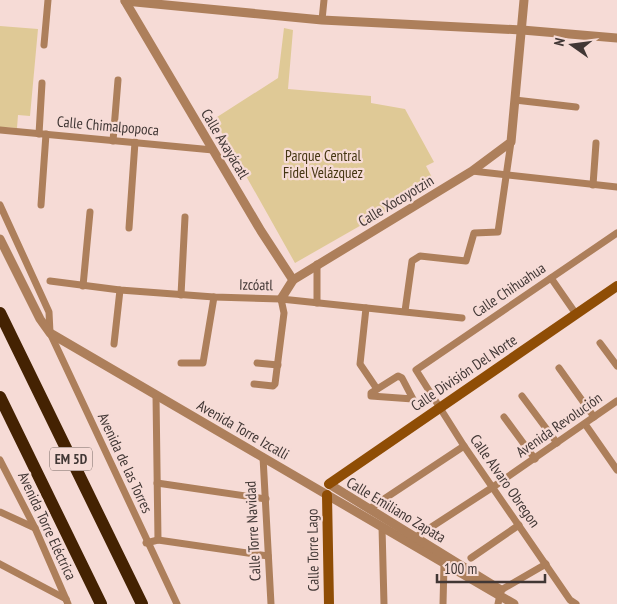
<svg xmlns="http://www.w3.org/2000/svg" width="617" height="604" viewBox="0 0 617 604" font-family="'PT Sans Narrow',sans-serif">
	<rect width="100%" height="100%" fill="#f6dbd6"/>
	<g fill="#dfc996">
		<polygon points="0,26 38,29 30,116 18,115 17,128 0,127"/>
		<polygon points="284,28 293,30 288,89 371,96 371,103 405,109 434,162 426,166 435,183 295,263 214,119 278,78"/>
	</g>
	<g fill="none" stroke-linecap="round" stroke-linejoin="round">
		<g stroke="#ad7f5b" stroke-width="7">
			<polyline points="322,20 324,0"/>
			<polyline points="44,45 48,0"/>
			<polyline points="515,100 576,107"/>
			<polyline points="0,130 213,150"/>
			<polyline points="39,134 42,83"/>
			<polyline points="113,141 118,80"/>
			<polyline points="472,171 617,187"/>
			<polyline points="593,185 596,143"/>
			<polyline points="0,205 49,312 50,333 177,604"/>
			<polyline points="41,205 46,134"/>
			<polyline points="129,228 135,142"/>
			<polyline points="551,278 576,314"/>
			<polyline points="50,281 120,290 214,297 281,299 462,318"/>
			<polyline points="83,286 90,212"/>
			<polyline points="181,295 185,217"/>
			<polyline points="317,303 317,264"/>
			<polyline points="366,308 360,364 377,389"/>
			<polyline points="405,311 412,261 420,256 466,261 474,233 498,232 511,142"/>
			<polyline points="600,343 617,366"/>
			<polyline points="114,344 120,290"/>
			<polyline points="181,363 203,363 214,297"/>
			<polyline points="257,363 278,365"/>
			<polyline points="559,368 594,417"/>
			<polygon points="398,376 402,378 413,399 371,396 371,393"/>
			<polyline points="254,384 273,386 275,384 284,313 281,299"/>
			<polyline points="156,395 158,540"/>
			<polyline points="522,396 557,443"/>
			<polyline points="504,417 535,459"/>
			<polyline points="585,424 617,470"/>
			<polyline points="263,457 271,604"/>
			<polyline points="0,460 35,528 68,604"/>
			<polyline points="157,483 266,499"/>
			<polyline points="369,509 464,446"/>
			<polyline points="0,512 35,528"/>
			<polyline points="382,527 384,604"/>
			<polyline points="416,537 493,487 617,401"/>
			<polyline points="146,543 158,540 268,556"/>
			<polyline points="471,558 519,525"/>
			<polyline points="0,564 66,599"/>
			<polyline points="443,604 444,564"/>
			<polyline points="498,604 501,590 546,564"/>
			<polyline points="576,604 570,600 464,446 416,370 617,233"/>
		</g>
		<g stroke="#ad7f5b" stroke-width="9">
			<polyline points="125,1 322,20 522,30 617,38"/>
			<polyline points="125,1 261,231 293,280 281,299"/>
			<polyline points="0,239 40,319 50,333 514,604"/>
			<polyline points="293,280 472,171 511,142 524,0"/>
			<polyline points="329,484 501,590"/>
		</g>
		<g stroke="#8f4d05" stroke-width="10">
			<polyline points="329,484 617,286"/>
			<polyline points="327,495 329,604"/>
		</g>
		<g stroke="#442202" stroke-width="12">
			<polyline points="0,313 142,604"/>
			<polyline points="0,397 101,604"/>
		</g>
	</g>
	<g text-anchor="middle" stroke-width="4.5" stroke-linejoin="round" paint-order="stroke">
		<rect fill="#f6dbd6" stroke="#776865" stroke-width="1" x="50" y="447.5" width="42" height="23" rx="4"/>
		<g font-size="14" font-weight="bold" fill="#413735">
			<text x="71" y="464">EM 5D</text>
		</g>
		<g font-size="15" fill="#413735" stroke="#f6dbd6">
			<text transform="translate(108 126) rotate(5)" y="5">Calle Chimalpopoca</text>
			<text transform="translate(225 144) rotate(59)" y="5">Calle Axayácatl</text>
			<text transform="translate(396 201) rotate(-31)" y="5">Calle Xocoyotzin</text>
			<text transform="translate(256 285) rotate(1)" y="5">Izcóatl</text>
			<text transform="translate(509 290) rotate(-34)" y="5">Calle Chihuahua</text>
			<text transform="translate(464 373) rotate(-34)" y="5">Calle División Del Norte</text>
			<text transform="translate(559 425) rotate(-35)" y="5">Avenida Revolución</text>
			<text transform="translate(243 430) rotate(30)" y="5">Avenida Torre Izcalli</text>
			<text transform="translate(125 463) rotate(65)" y="5">Avenida de las Torres</text>
			<text transform="translate(505 481) rotate(55)" y="5">Calle Alvaro Obregon</text>
			<text transform="translate(396 510) rotate(31)" y="5">Calle Emiliano Zapata</text>
			<text transform="translate(47 526) rotate(65)" y="5">Avenida Torre Eléctrica</text>
			<text transform="translate(253 531) rotate(-93)" y="5">Calle Torre Navidad</text>
			<text transform="translate(313 550) rotate(-91)" y="5">Calle Torre Lago</text>
		</g>
		<g font-size="15" fill="#453612" stroke="#f6dbd6">
			<text x="323" y="161">Parque Central<tspan x="323" dy="17">Fidel Velázquez</tspan></text>
		</g>
	</g>
	<g transform="translate(572 45) rotate(284)" stroke="#f6dbd6" stroke-width="4" paint-order="stroke">
	<path d="M0-4L9 19L0 12L-9 19Z" fill="#413735"/>
	<text y="-8" font-size="14" font-weight="bold" text-anchor="middle" fill="#413735">N</text>
	</g>
	<path d="M437 574v8h108v-8" fill="none" stroke="#413735" stroke-width="2.5"/>
	<text x="444" y="574" font-size="15" fill="#413735" stroke="#f6dbd6" stroke-width="4" paint-order="stroke">100 m</text>
</svg>
